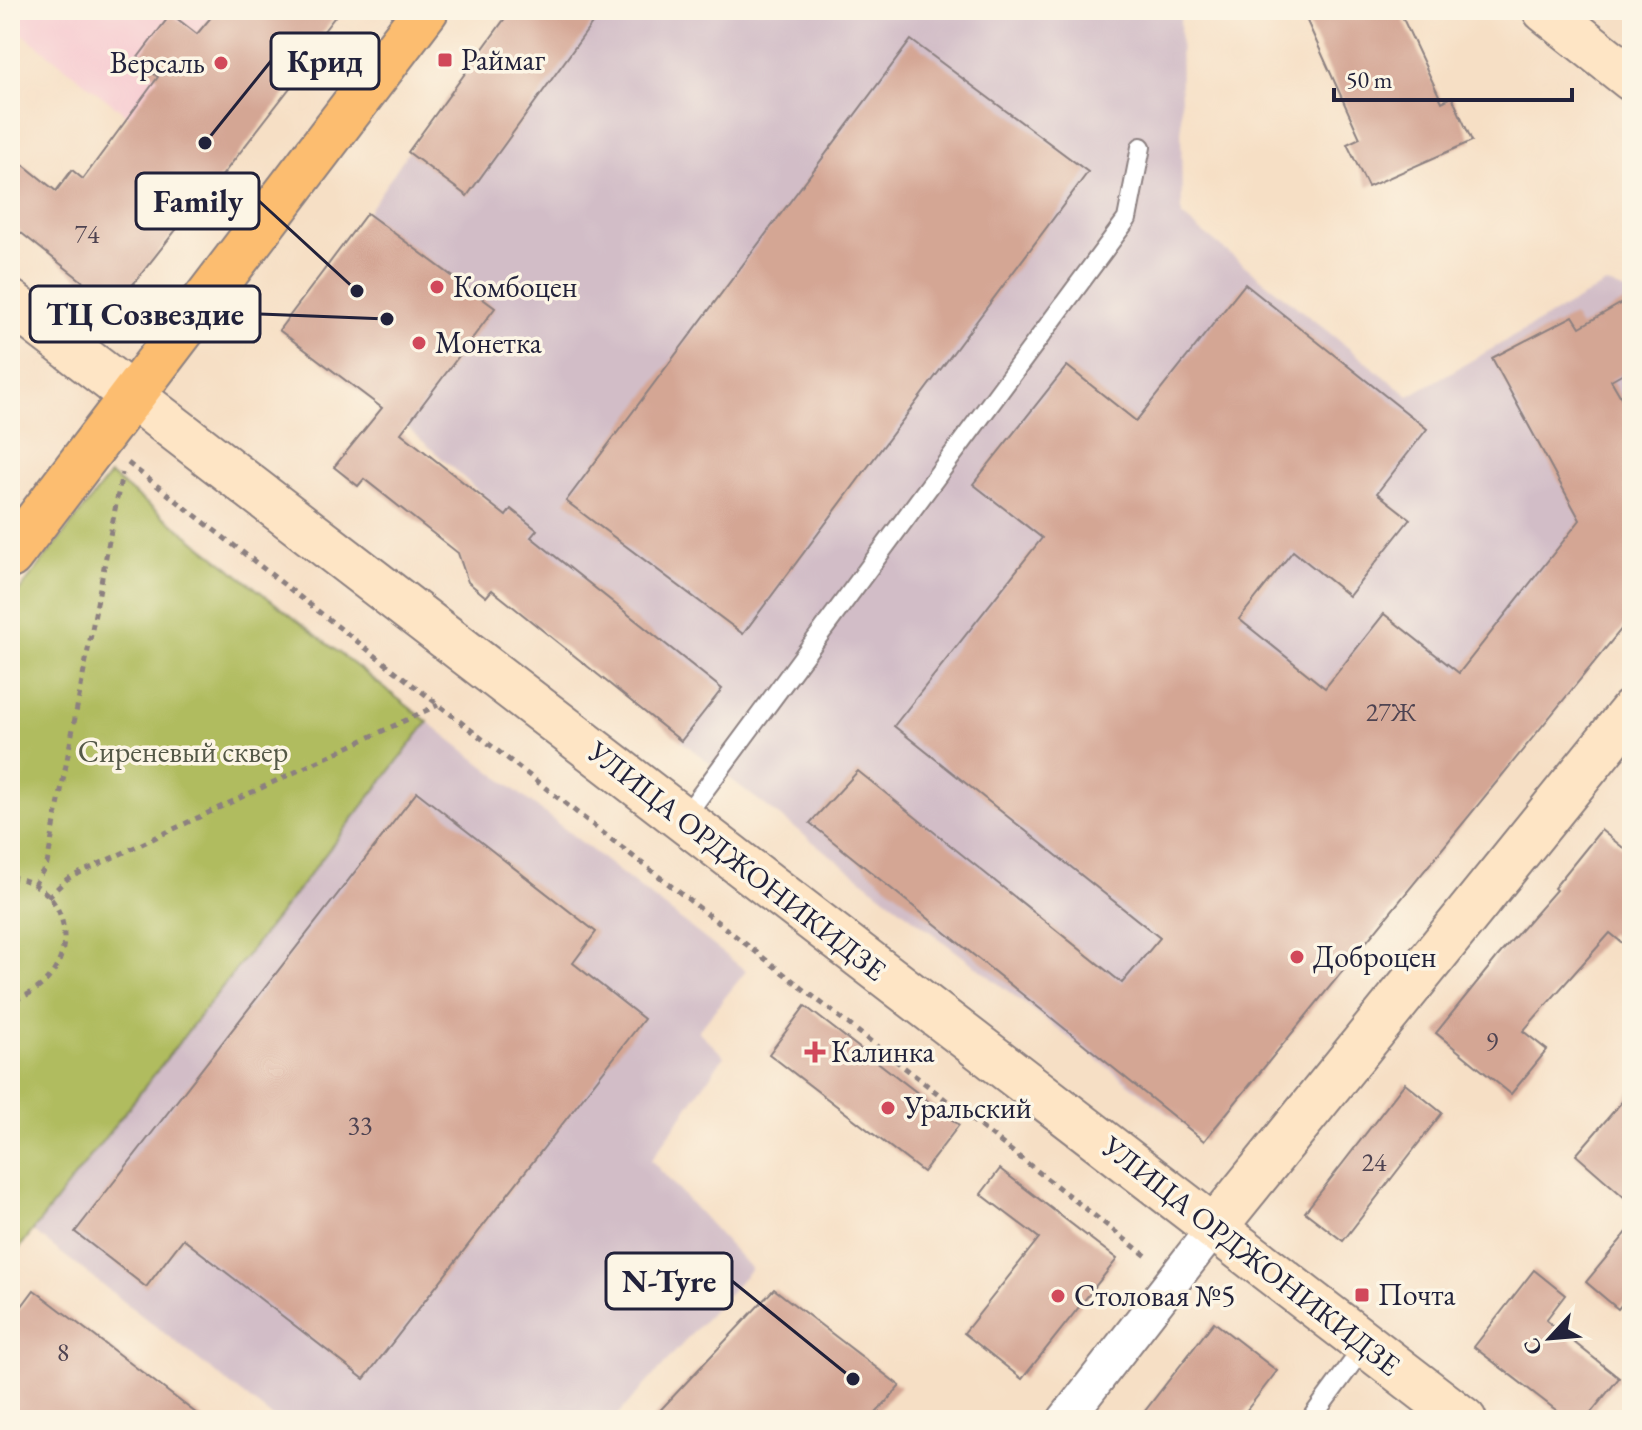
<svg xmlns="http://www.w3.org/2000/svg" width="1642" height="1430" viewBox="0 0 1642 1430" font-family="'EB Garamond',serif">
	<rect width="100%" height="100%" fill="#fcf5e5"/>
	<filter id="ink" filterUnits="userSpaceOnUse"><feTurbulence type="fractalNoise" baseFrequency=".0125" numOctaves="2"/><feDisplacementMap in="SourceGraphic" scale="16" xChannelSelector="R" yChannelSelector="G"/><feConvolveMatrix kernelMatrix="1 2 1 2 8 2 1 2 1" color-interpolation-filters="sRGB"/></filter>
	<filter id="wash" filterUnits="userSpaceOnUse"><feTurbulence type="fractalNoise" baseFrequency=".006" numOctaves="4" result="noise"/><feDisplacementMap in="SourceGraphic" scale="32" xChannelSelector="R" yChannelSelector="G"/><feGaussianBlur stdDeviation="1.8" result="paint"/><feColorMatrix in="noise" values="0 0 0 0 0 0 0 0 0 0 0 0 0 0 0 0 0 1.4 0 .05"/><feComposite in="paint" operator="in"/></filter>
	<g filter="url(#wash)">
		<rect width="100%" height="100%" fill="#f6dfc5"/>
		<polygon fill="#f7cfd3" points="10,10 335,10 198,171 10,24"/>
		<g fill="#d2bdc7">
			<polygon points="602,10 1180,10 1182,216 1409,396 1606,284 1632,293 1632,616 1204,1141 681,741 721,689 531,537 536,530 512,509 506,516 406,426 494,308 367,213 408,152 468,195"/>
			<polygon points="428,722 746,971 698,1031 724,1056 651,1160 751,1269 613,1420 276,1420 33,1231"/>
		</g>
		<polygon fill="#b0bc5e" stroke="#696f4c" stroke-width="2" points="110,475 428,722 10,1260 10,603"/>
		<g id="blocks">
			<g fill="#d4a694">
				<polygon points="217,10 340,10 300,62 306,67 190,217 187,216 115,307 10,224 10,154 56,191 72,170 83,179 158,77 136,60 171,14 197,34"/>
				<polygon points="511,10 602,10 467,196 408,152"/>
				<polygon points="1302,10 1399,10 1442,102 1452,97 1472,141 1368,187 1347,144 1360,138"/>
				<polygon points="911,40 1088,172 743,634 566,501"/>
				<polygon points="367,213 495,308 401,433 506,516 511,509 537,530 531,537 722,689 681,741 492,590 486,597 468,582 458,553 364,479 358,486 334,467 382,408 279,330"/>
				<polygon points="1245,284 1427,429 1377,493 1410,519 1349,596 1293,551 1239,619 1325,688 1384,614 1459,673 1580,520 1492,358 1573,316 1580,327 1632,297 1632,368 1611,380 1632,416 1632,616 1204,1141 810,823 858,771 1122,983 1160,938 894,726 1042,538 973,484 1067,366 1136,421"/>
				<polygon points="417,792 596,932 573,963 644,1019 364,1379 183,1239 146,1287 75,1232"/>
				<polygon points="1601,830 1632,855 1632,951 1610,933 1523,1031 1547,1050 1511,1094 1436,1033 1498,956 1556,890 1554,888"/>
				<polygon points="805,1006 959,1125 923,1172 769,1054"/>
				<polygon points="1405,1083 1442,1113 1343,1241 1305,1212"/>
				<polygon points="1632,1090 1632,1204 1576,1155"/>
				<polygon points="1000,1169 1117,1259 1022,1379 964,1333 1039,1238 981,1194"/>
				<polygon points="1632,1226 1632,1292 1618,1309 1586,1282"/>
				<polygon points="1534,1270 1565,1295 1546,1320 1619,1378 1585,1420 1569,1420 1474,1347"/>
				<polygon points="774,1289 900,1386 870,1420 651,1420"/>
				<polygon points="34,1290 205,1420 10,1420 10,1322"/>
				<polygon points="1214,1322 1277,1371 1239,1420 1138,1420"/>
			</g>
		</g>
	</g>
	<g filter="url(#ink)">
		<use href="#blocks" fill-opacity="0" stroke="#8c8080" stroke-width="2"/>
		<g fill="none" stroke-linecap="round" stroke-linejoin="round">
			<defs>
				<g id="lane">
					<polyline points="683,819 1127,219 1141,147"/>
					<polyline points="1310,1420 1366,1344"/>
				</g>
				<polyline id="street" points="1065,1420 1214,1228"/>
				<g id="secondary">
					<polyline points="1545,10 1632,79"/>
					<polyline points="10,302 1464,1420"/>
					<polyline points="1214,1228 1632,711"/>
				</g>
				<polyline id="primary" points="10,556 426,10"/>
			</defs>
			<use href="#lane" stroke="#8c8080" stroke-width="22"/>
			<use href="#street" stroke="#8c8080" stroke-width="38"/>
			<use href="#secondary" stroke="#8c8080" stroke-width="48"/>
			<use href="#primary" stroke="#8c8080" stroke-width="48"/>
			<g stroke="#8c8080" stroke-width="5" stroke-dasharray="6 6" stroke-linecap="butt">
				<polyline points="128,463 1149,1258"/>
				<path d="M10,877C79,885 85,982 10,1001"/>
				<polyline points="34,885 47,864 122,473"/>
				<polyline points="48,897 67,879 438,705"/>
			</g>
			<use href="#lane" stroke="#fff" stroke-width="18"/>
			<use href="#street" stroke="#fff" stroke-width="34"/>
			<use href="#secondary" stroke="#fee5c5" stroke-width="44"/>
			<use href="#primary" stroke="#fcbd6f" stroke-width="44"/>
		</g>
	</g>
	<g fill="#d1495b" stroke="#fcf5e5" stroke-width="3">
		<rect x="437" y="52" width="16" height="16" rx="4"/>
		<circle cx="221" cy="63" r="8"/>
		<circle cx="437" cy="287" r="8"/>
		<circle cx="419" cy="343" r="8"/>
		<circle cx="1297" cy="957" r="8"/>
		<path d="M811 1040h8v8h8v8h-8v8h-8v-8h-8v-8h8z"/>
		<circle cx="888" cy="1108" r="8"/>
		<rect x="1354" y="1287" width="16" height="16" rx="4"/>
		<circle cx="1058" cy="1296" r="8"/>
	</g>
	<g text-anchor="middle" stroke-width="7" stroke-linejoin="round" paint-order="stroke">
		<g font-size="26" fill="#4e4351">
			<text x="87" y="243">74</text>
			<text x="1391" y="721">27Ж</text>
			<text x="1492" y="1051">9</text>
			<text x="360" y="1134">33</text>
			<text x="1374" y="1171">24</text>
			<text x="63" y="1361">8</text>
		</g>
		<g font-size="30" fill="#22223b" stroke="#fcf5e5" text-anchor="start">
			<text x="461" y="70">Раймаг</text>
			<text x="205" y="73" text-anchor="end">Версаль</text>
			<text x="453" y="297">Комбоцен</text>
			<text x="435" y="353">Монетка</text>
			<text x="1313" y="967">Доброцен</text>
			<text x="831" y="1062">Калинка</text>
			<text x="904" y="1118">Уральский</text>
			<text x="1378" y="1305">Почта</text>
			<text x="1074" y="1306">Столовая №5</text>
		</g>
		<g font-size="30" fill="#545847" stroke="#fcf5e5">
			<text x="183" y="762">Сиреневый сквер</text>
		</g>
		<g font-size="30" fill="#22223b" stroke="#fcf5e5">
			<text transform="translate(737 861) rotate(38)" y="10">УЛИЦА ОРДЖОНИКИДЗЕ</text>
			<text transform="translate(1251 1256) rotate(38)" y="10">УЛИЦА ОРДЖОНИКИДЗЕ</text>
		</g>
	</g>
	<path fill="none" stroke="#22223b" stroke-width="3" d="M205 143L271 61M357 291L259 201M387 319L260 314M853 1379L732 1281"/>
	<g fill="#22223b" stroke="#fcf5e5" stroke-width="3">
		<circle cx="205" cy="143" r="8"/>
		<circle cx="357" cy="291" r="8"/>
		<circle cx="387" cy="319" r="8"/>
		<circle cx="853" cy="1379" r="8"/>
	</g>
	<g fill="#fcf5e5" stroke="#22223b" stroke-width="3">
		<rect x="271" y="33" width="108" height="56" rx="8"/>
		<rect x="136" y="173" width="123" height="56" rx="8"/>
		<rect x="30" y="286" width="230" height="56" rx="8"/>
		<rect x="606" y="1253" width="126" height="56" rx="8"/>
	</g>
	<g font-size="32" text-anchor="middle" font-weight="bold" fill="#22223b">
		<text x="325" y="72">Крид</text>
		<text x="198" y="212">Family</text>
		<text x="145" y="325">ТЦ Созвездие</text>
		<text x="669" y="1292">N-Tyre</text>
	</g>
	<rect width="1642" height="1430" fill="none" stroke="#fcf5e5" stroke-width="40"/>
	<g transform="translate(1550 1338) rotate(244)" stroke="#fcf5e5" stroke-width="6" paint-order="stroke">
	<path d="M0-6L14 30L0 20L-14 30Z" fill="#22223b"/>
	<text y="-12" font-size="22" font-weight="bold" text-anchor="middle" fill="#22223b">С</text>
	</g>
	<path d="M1334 88v12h238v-12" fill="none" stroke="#22223b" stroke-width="4"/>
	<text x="1346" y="88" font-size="24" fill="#22223b" stroke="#fcf5e5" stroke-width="6" paint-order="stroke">50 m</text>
</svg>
